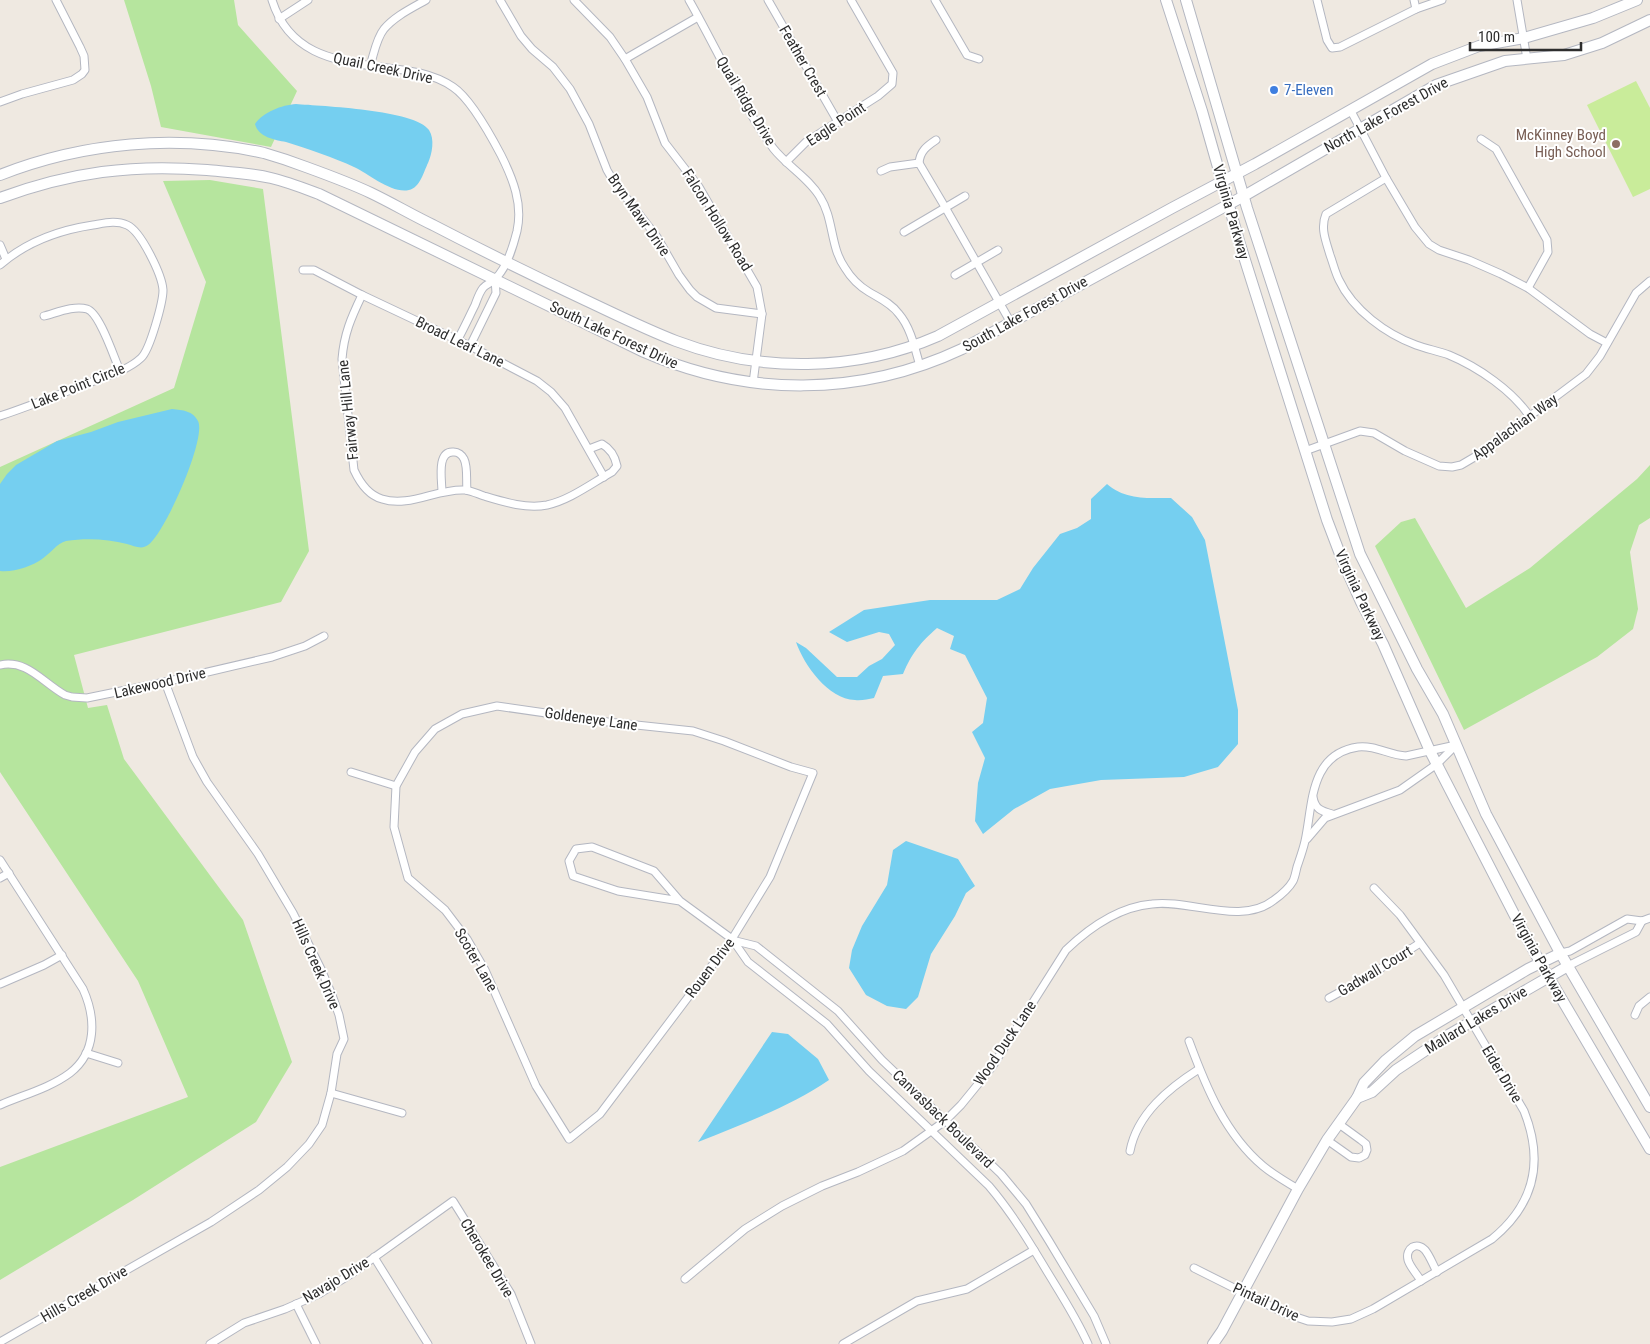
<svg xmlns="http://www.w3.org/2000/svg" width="1650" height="1344" viewBox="0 0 1650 1344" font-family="'Roboto Condensed',sans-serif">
	<rect width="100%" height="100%" fill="#efe9e1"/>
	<g fill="#b6e59e">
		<polygon points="124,0 234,0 238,25 297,91 271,147 161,127 151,86"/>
		<polygon points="210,180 263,189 309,551 281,602 74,655 88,708 107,705 124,759 243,920 292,1062 256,1122 133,1200 0,1280 0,1167 188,1097 138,981 0,772 0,467 174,388 206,282 163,181"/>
		<polygon points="1650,465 1650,518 1639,525 1630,552 1638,609 1633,629 1597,657 1464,730 1375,546 1401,522 1415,518 1466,608 1530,568 1637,479"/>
	</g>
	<polygon fill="#c9ec9a" points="1636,81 1650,108 1650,189 1633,197 1587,105"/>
	<g fill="#75cff0">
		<path d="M296,104C321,106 416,110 429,130C435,139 432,154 428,163C424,171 420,188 409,190C392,194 369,174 354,167C335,158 306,148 286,142C275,140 258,137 255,124C263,112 282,105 296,104Z"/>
		<path d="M172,409C183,410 193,411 198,421C207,438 164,535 148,545C142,550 134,546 127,544C108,539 86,538 66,541C57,543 50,554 42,559C33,566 12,573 0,571V484L7,474L16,465L57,441L91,432L118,422Z"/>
		<path d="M1107,484C1125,500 1148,498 1171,498L1192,517L1205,540L1238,710V744L1218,767L1184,777L1101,780L1050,789L1014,809L983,834L975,821L978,783L985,758L972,732L983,723L987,698L965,655L950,649L954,636L937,628C920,643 912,653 903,674L883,676L874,698C868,699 861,701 855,700C828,699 804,665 796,642L806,648L837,677H857L869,666L882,659L895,645L889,634L879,632L847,642L829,632L864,610L930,600H997L1020,589L1033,568L1060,534L1077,528L1091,519V499Z"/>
		<polygon points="906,841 958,859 975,886 966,893 955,916 931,954 918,997 906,1009 887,1006 866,995 849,968 852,950 862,926 887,885 893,850"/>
		<path d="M772,1032L788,1034L818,1059L829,1080C789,1107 743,1124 698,1142Z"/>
	</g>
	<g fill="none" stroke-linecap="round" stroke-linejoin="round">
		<defs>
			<g id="street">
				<path d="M272,0C288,52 332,61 380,67C405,70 431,72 453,87C471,99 491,136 501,155C513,179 523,204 517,231C513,247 507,268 495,279C492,283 486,284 483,288C479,293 477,300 475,305C469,317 464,328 458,339"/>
				<polyline points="500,0 521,36 532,49 553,67 570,89 589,124 607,170 614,182 657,237 679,275 690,290 697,297 716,308 762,314"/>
				<polyline points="574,0 610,37 625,59 647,97 665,143 699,187 757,287 762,314 753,383"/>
				<path d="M689,0C717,49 740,102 773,148C787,166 809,178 820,197C834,219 830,247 845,268C851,278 859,286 869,292C879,298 891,303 899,314C911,328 915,349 920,366"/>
				<polyline points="768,0 838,122"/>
				<polyline points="935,0 967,55 979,59"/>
				<polyline points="1317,0 1327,40 1332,48 1340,47 1416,9 1442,0"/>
				<polyline points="1414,0 1416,9"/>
				<polyline points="1517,0 1527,59"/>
				<polyline points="279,19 308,0"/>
				<polyline points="625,59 698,17"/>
				<path d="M370,66C374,54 376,39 384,29C395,16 412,8 426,0"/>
				<polyline points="0,102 22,94 73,80 82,74 85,70 84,56 80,47 56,0"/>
				<polyline points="1351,111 1386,178 1415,227 1429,244 1439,250 1469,260 1501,274 1528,288 1590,334 1607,343"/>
				<polyline points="1481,139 1496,149 1547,240 1548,252 1528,288"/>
				<polyline points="786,162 806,142 878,96 892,84 893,73 851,0"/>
				<path d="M919,163C920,151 927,146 936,140"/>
				<polyline points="881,171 890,167 919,163 945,207 1011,323"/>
				<path d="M1386,178L1326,214C1320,228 1326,241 1330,255C1333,263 1335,272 1339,280C1353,310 1386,334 1416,345C1427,349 1438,351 1449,355C1478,367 1513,391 1530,417"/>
				<polyline points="904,232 965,196"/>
				<polyline points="0,245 6,259"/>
				<path d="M0,265C26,242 60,230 93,225C105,223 116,220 127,225C141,231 162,275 163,290C163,302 150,350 141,358C127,371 106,376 89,383C60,394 30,406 0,416"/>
				<polyline points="303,270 314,270 362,295 470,346 537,381 551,392 565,408 604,477"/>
				<polyline points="955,275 998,250"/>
				<path d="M362,295C351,318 344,334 342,359L354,470C360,483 368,495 382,499C409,508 438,488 465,490C472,491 478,494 484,496C504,502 526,509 547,505C570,500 592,483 612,472L617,466C615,456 611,449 602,444L589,449"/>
				<path d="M44,316C56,313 74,305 87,309C100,313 114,358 120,371"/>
				<polyline points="470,346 496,293 495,279"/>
				<polyline points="1305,451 1360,431 1374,433 1405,451 1439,466 1452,467 1461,465 1478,455 1586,374 1600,356 1636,293 1650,281"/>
				<path d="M442,492C442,481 436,450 454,452C458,452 462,455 464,459C468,467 466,481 467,490"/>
				<path d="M0,665C27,659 43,683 65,695L72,697L87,698L165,682L272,657L305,646L324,636"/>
				<polygon points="497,706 608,722 693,731 724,741 791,767 813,773 770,877 732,939 600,1114 569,1139 536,1086 485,970 467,939 445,910 408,878 394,827 396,786 415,752 435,729 462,714"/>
				<polyline points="351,772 396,786"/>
				<path d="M1313,797C1315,809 1321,811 1332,814"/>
				<polyline points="1307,839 1325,818 1400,790 1437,764 1455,746"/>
				<path d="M0,860L83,989C96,1018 97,1052 70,1073C50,1088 23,1095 0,1105"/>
				<polyline points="0,878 9,873"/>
				<path d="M680,901L654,871L592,847L576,849L569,861L573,876L618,891L680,901L732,939L748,962L827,1024L869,1071L989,1186C1012,1213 1030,1243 1048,1273C1062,1296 1077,1319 1088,1344"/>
				<polyline points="732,940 756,946 838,1011 882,1060 1001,1174 1026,1204 1049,1241 1094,1316 1106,1344"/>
				<polyline points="1561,953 1570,951 1627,919 1642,921 1650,918"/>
				<polyline points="1568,966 1636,932 1642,921"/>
				<polyline points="0,984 44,965 62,955"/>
				<polyline points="1329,998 1364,979 1420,943"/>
				<polyline points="1635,1015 1639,1006 1650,997"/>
				<path d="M1189,1041C1206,1087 1225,1134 1263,1166C1274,1175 1286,1182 1298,1189"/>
				<polyline points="86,1053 118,1063"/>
				<polyline points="331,1093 402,1113"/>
				<polyline points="1327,1140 1351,1157 1359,1158 1365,1155 1367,1150 1366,1144 1361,1140 1339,1124"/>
				<path d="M1130,1151C1137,1114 1169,1088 1199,1069"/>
				<polyline points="374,1257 428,1344"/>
				<path d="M1194,1268L1284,1313L1308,1321L1332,1322L1351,1319L1373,1309L1492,1239C1535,1204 1544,1161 1524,1111L1444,975L1400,915L1374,888"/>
				<path d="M685,1279L745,1229L782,1206L822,1186L858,1172L903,1151L945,1121L961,1105L992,1067L1066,950C1090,927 1118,907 1152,904C1190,899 1241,926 1274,900C1281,895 1289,888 1293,881C1295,877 1296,871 1297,867C1300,858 1303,850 1305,841C1313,805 1309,754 1358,747C1375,745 1389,755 1406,756L1456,745"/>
				<path d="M1421,1281C1417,1274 1410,1267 1408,1260C1405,1248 1417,1241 1425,1250C1430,1256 1433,1265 1437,1272"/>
				<polyline points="296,1304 316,1344"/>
				<polyline points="0,1342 211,1222 259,1190 287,1167 309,1144 322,1125 331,1093 337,1054 344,1039 339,1015 332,995 321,969 293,913 258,854 207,782 193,757 165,682"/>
				<polyline points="210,1344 244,1323 285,1309 319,1294 351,1274 453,1201 511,1294 531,1344"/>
				<polyline points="843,1344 917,1301 967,1289 1034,1250"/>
			</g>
			<g id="secondary">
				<polyline points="1166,0 1202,111 1239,241 1327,520 1343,562 1361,602 1383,644 1430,751 1515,916 1541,964 1650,1149"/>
				<polyline points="1186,0 1247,208 1360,554 1417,669 1443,714 1486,814 1558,949 1650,1107"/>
				<path d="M0,175C84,142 176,134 264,153C278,157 293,162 306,167C328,175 350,183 371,193C392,203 412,215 433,225C483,251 534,276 585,300C615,314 645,329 676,341C760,373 856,372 938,336L1172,208L1255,164L1432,64L1479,46L1524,38L1593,18L1637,0"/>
				<path d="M0,198C71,172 132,164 207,170C228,172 250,173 271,178C288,182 303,188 319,194L644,352C747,397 860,397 962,349L1244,196L1436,85L1505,61L1564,55L1602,43L1650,20"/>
				<polyline points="1357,1098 1372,1092 1396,1070 1450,1034 1568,966"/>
				<polyline points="1213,1344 1222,1331 1298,1189 1327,1140 1357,1098 1364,1083 1386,1060 1415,1036 1528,969 1561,953"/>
			</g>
		</defs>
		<use href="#street" stroke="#b4b7c1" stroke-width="9"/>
		<use href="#secondary" stroke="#b4b7c1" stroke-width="12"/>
		<use href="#street" stroke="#fff" stroke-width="7"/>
		<use href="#secondary" stroke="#fff" stroke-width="10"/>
	</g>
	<circle fill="#3f7fe0" stroke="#fff" stroke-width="2" cx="1274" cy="90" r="5"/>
	<circle fill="#8d6e63" stroke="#fff" stroke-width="2" cx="1616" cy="144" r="5"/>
	<g text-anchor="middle" stroke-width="4" stroke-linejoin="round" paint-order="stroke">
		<g font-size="15" fill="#2e2e2e" stroke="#fff">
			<text transform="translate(803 61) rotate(60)" y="5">Feather Crest</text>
			<text transform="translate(383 68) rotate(12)" y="5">Quail Creek Drive</text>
			<text transform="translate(746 101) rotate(59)" y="5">Quail Ridge Drive</text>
			<text transform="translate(1386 115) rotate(-29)" y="5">North Lake Forest Drive</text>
			<text transform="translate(836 124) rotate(-33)" y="5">Eagle Point</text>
			<text transform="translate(1231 212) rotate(74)" y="5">Virginia Parkway</text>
			<text transform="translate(639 215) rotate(55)" y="5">Bryn Mawr Drive</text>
			<text transform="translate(717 220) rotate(58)" y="5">Falcon Hollow Road</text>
			<text transform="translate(1025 314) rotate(-29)" y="5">South Lake Forest Drive</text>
			<text transform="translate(614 335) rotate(25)" y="5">South Lake Forest Drive</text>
			<text transform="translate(460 342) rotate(26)" y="5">Broad Leaf Lane</text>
			<text transform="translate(78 386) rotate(-22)" y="5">Lake Point Circle</text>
			<text transform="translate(348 410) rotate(-96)" y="5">Fairway Hill Lane</text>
			<text transform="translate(1515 427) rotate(-36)" y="5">Appalachian Way</text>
			<text transform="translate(1360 595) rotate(65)" y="5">Virginia Parkway</text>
			<text transform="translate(160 683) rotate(-13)" y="5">Lakewood Drive</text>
			<text transform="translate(591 719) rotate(8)" y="5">Goldeneye Lane</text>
			<text transform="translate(1539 958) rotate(61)" y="5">Virginia Parkway</text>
			<text transform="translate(476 960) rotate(60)" y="5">Scoter Lane</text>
			<text transform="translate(316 964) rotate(66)" y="5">Hills Creek Drive</text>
			<text transform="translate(710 968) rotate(-53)" y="5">Rouen Drive</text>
			<text transform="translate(1375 971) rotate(-31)" y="5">Gadwall Court</text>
			<text transform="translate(1476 1020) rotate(-31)" y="5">Mallard Lakes Drive</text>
			<text transform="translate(1005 1043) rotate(-56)" y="5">Wood Duck Lane</text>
			<text transform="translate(1502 1074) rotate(59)" y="5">Eider Drive</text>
			<text transform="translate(943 1119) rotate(44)" y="5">Canvasback Boulevard</text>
			<text transform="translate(487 1258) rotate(59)" y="5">Cherokee Drive</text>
			<text transform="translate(336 1280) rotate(-31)" y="5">Navajo Drive</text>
			<text transform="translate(84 1294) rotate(-30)" y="5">Hills Creek Drive</text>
			<text transform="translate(1266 1302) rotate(25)" y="5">Pintail Drive</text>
		</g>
		<g font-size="15" fill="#366cbe" stroke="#fff" text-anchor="start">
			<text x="1284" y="95">7-Eleven</text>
		</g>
		<g font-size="15" fill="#785e54" stroke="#fff" text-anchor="end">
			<text x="1606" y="140">McKinney Boyd<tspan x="1606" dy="17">High School</tspan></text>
		</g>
	</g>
	<path d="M1470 42v8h111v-8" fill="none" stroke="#2e2e2e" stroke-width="2.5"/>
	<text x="1478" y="42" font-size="15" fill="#2e2e2e" stroke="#ffffff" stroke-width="4" paint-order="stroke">100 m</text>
</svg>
